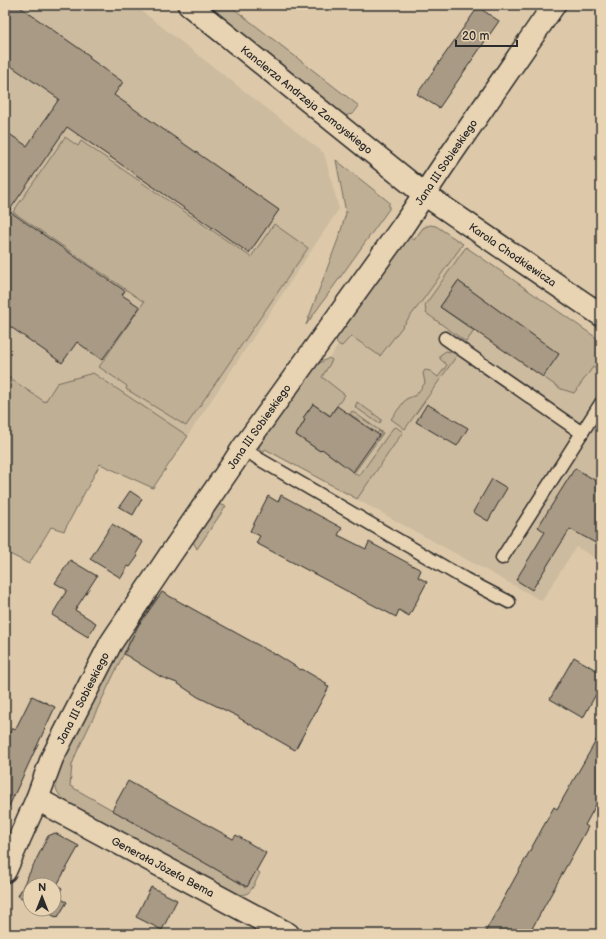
<svg xmlns="http://www.w3.org/2000/svg" width="606" height="939" viewBox="0 0 606 939" font-family="'Balsamiq Sans',sans-serif">
	<rect width="100%" height="100%" fill="#ddc9aa"/>
	<filter id="ink" filterUnits="userSpaceOnUse"><feTurbulence type="fractalNoise" baseFrequency=".025" numOctaves="2"/><feDisplacementMap in="SourceGraphic" scale="8" xChannelSelector="R" yChannelSelector="G"/><feConvolveMatrix kernelMatrix="1 2 1 2 8 2 1 2 1" color-interpolation-filters="sRGB"/></filter>
	<g filter="url(#ink)">
		<g fill="#cdbb9f">
			<polygon points="5,5 134,5 324,153 339,209 153,488 100,464 64,531 51,527 29,564 6,552 5,554"/>
			<polygon points="425,223 601,346 601,561 576,547 542,601 265,449"/>
		</g>
		<g fill="#bfaf95" stroke="#756d60">
			<polygon points="201,5 229,5 359,106 353,114 342,116"/>
			<polygon points="65,137 78,146 81,141 251,257 274,224 308,248 186,426 126,389 127,386 99,367 144,302 13,212"/>
			<polygon points="336,160 389,202 389,209 306,325 340,234 346,213"/>
			<polygon points="430,225 436,226 463,244 422,301 380,356 351,336 342,346 337,344 336,338 340,326 406,234 414,240 423,228"/>
			<polygon points="466,247 601,341 601,374 593,367 574,393 561,389 543,377 558,354 458,281 440,307 474,331 466,342 426,313 425,305"/>
			<polygon points="446,351 458,354 405,429 391,419 406,399 416,395 425,383 423,373 425,370 430,371 438,377 447,365 440,359 440,355"/>
			<polygon points="329,358 332,360 331,362 322,377 345,395 332,412 333,413 331,416 313,404 303,418 305,420 296,435 320,451 323,448 326,452 353,471 381,433 379,431 377,434 350,414 352,411 383,433 354,473 359,476 393,428 396,427 403,432 357,499 265,449 263,453 259,448 259,443 312,367"/>
			<polygon points="93,373 188,436 153,488 100,464 64,531 51,527 29,564 6,552 5,554 5,375 45,402 57,383"/>
			<polygon points="357,402 381,419 381,422 378,423 355,407"/>
			<polygon points="217,504 226,506 197,549 192,540"/>
			<path d="M156,596L157,597L152,605H150L149,606L150,609L146,616L142,618L143,620L137,629H136V631L129,642L126,652L125,651L76,754L72,765L70,786L247,886L256,870L260,873C251,890 250,901 229,891L70,804C55,793 54,789 57,771L111,656Z"/>
		</g>
		<g fill="#a89a84" stroke="#2b2b2b">
			<polygon points="5,5 17,5 90,56 89,58 123,82 114,95 279,210 249,253 67,127 9,211 125,291 122,295 140,307 102,360 77,342 62,363 5,323 5,131 27,146 59,99 5,62"/>
			<polygon points="478,7 499,21 439,108 417,94"/>
			<polygon points="458,281 559,354 543,377 440,307"/>
			<polygon points="313,404 330,416 337,406 379,435 353,472 322,449 320,451 296,435 305,420 303,418"/>
			<polygon points="427,404 468,428 457,446 416,422"/>
			<polygon points="575,468 601,484 601,546 570,529 532,590 516,580 545,532 538,527"/>
			<polygon points="492,479 507,488 488,521 473,512"/>
			<polygon points="130,491 142,499 133,515 119,507"/>
			<polygon points="281,495 342,528 338,535 366,549 369,542 421,570 418,577 427,582 409,616 399,610 396,617 256,543 260,536 250,531 268,496 278,502"/>
			<polygon points="112,524 143,542 136,554 138,556 130,567 128,566 121,578 90,559"/>
			<polygon points="70,560 97,576 75,610 96,623 88,637 52,615 67,590 55,583"/>
			<polygon points="162,592 276,655 276,654 301,670 302,669 326,683 326,686 329,687 295,750 239,718 239,717 198,697 177,683 161,677 124,654 138,626"/>
			<polygon points="574,657 601,673 601,685 583,718 550,699"/>
			<polygon points="32,696 55,707 5,815 5,743 12,728 15,730"/>
			<polygon points="601,732 601,796 585,825 588,827 529,934 484,934 554,807 557,809"/>
			<polygon points="128,781 233,839 236,835 266,853 247,887 112,810"/>
			<polygon points="55,833 79,846 57,885 62,888 57,897 67,902 58,917 57,916 56,917 39,909 54,909 54,885 30,885 30,904 25,902 26,900 18,896 48,836"/>
			<polygon points="151,887 177,900 162,930 136,917"/>
		</g>
		<g fill="none" stroke-linecap="round" stroke-linejoin="round">
			<defs>
				<g id="lane">
					<polyline points="445,338 582,433"/>
					<polyline points="243,448 259,459 465,579 509,602"/>
					<polyline points="502,558 601,403"/>
				</g>
				<g id="street">
					<path id="s1" d="M37,799L288,934"/>
					<path id="s2" d="M5,871L37,799L52,758L111,643L170,555L234,462L243,448L403,226L443,166L554,5"/>
				</g>
				<g id="secondary">
					<path id="s3" d="M189,5L424,194L601,315"/>
				</g>
			</defs>
			<use href="#lane" stroke="#2b2b2b" stroke-width="15"/>
			<use href="#street" stroke="#2b2b2b" stroke-width="25"/>
			<use href="#secondary" stroke="#2b2b2b" stroke-width="25"/>
			<use href="#lane" stroke="#e8d3b2" stroke-width="12"/>
			<use href="#street" stroke="#e8d3b2" stroke-width="22"/>
			<use href="#secondary" stroke="#e8d3b2" stroke-width="22"/>
		</g>
	</g>
	<g text-anchor="middle" stroke-width="4" stroke-linejoin="round" paint-order="stroke">
		<g font-size="11" fill="#2b2b2b" stroke="#e8d3b2">
			<text dy="4" stroke="none"><textPath href="#s3" startOffset="151">Kanclerza Andrzeja Zamoyskiego</textPath></text>
			<text dy="4" stroke="none"><textPath href="#s2" startOffset="838">Jana III Sobieskiego</textPath></text>
			<text dy="4" stroke="none"><textPath href="#s3" startOffset="409">Karola Chodkiewicza</textPath></text>
			<text dy="4" stroke="none"><textPath href="#s2" startOffset="514">Jana III Sobieskiego</textPath></text>
			<text dy="4" stroke="none"><textPath href="#s2" startOffset="190">Jana III Sobieskiego</textPath></text>
			<text dy="4" stroke="none"><textPath href="#s1" startOffset="143">Generała Józefa Bema</textPath></text>
		</g>
	</g>
	<rect width="606" height="939" fill="none" stroke="#e8d3b2" stroke-width="20"/>
	<rect x="10" y="10" width="586" height="919" fill="none" stroke="#2b2b2b" stroke-width="1.5" filter="url(#ink)"/>
	<g transform="translate(42 897)"><circle r="19" fill="#e8d3b2" stroke="#9c907c"/>
	<path d="M0-3L7 15L0 10L-7 15Z" fill="#2b2b2b"/>
	<text y="-6" font-size="11" font-weight="bold" text-anchor="middle" fill="#2b2b2b">N</text>
	</g>
	<path d="M456 40v6h61v-6" fill="none" stroke="#2b2b2b" stroke-width="2"/>
	<text x="462" y="40" font-size="12" fill="#2b2b2b" stroke="#e8d3b2" stroke-width="3" paint-order="stroke">20 m</text>
</svg>
